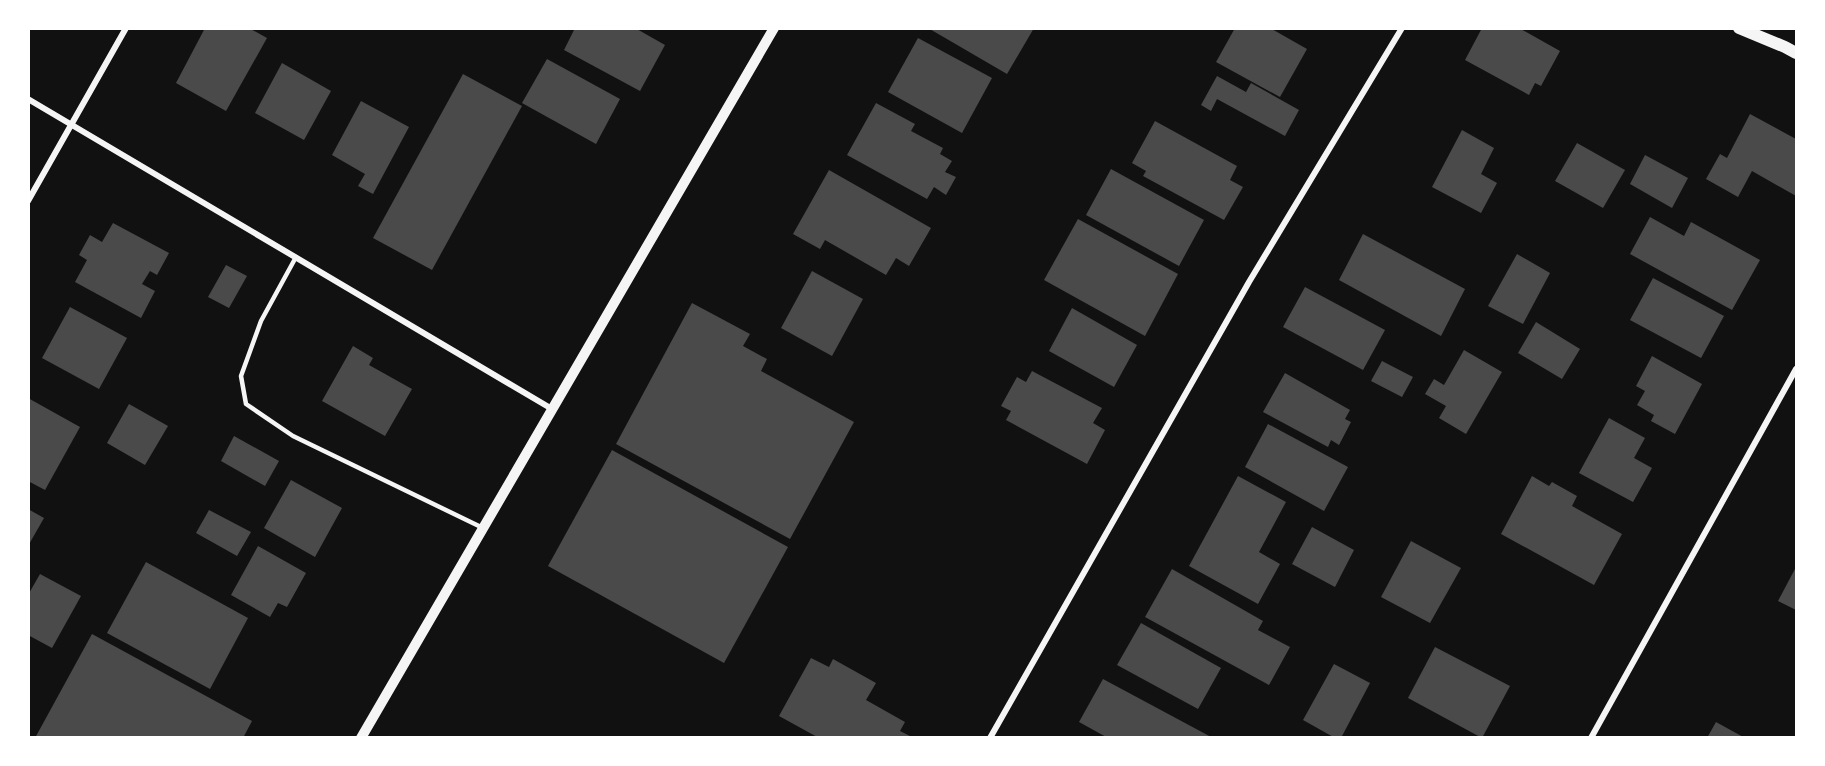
<svg xmlns="http://www.w3.org/2000/svg" width="1825" height="766" viewBox="0 0 1825 766" font-family="Signika,sans-serif">
	<rect width="100%" height="100%" fill="#111"/>
	<g fill="#4a4a4a">
		<polygon points="205,28 249,28 267,38 226,111 176,83"/>
		<polygon points="575,28 635,28 665,45 640,91 564,50"/>
		<polygon points="928,28 1034,28 1007,74"/>
		<polygon points="1235,28 1270,28 1307,49 1280,97 1216,62"/>
		<polygon points="1482,28 1519,28 1560,51 1541,86 1535,83 1529,95 1465,60"/>
		<polygon points="918,38 992,78 962,133 888,92"/>
		<polygon points="547,59 620,99 596,144 522,103"/>
		<polygon points="282,63 331,91 304,140 255,113"/>
		<polygon points="463,74 522,106 432,270 373,238"/>
		<polygon points="1217,76 1246,92 1251,83 1299,110 1285,136 1217,99 1211,111 1201,105"/>
		<polygon points="361,101 409,127 373,194 358,186 365,174 332,155"/>
		<polygon points="876,103 915,124 911,131 943,148 940,154 952,161 945,172 956,177 946,195 934,187 927,199 847,155"/>
		<polygon points="1750,114 1796,139 1796,196 1752,171 1738,197 1706,179 1720,154 1727,158"/>
		<polygon points="1155,121 1237,166 1230,180 1243,187 1224,220 1143,176 1146,171 1132,163"/>
		<polygon points="1462,130 1494,148 1481,174 1497,183 1481,213 1432,187"/>
		<polygon points="1577,143 1625,170 1603,208 1555,181"/>
		<polygon points="1645,155 1688,178 1672,208 1630,184"/>
		<polygon points="1111,169 1204,220 1179,266 1086,215"/>
		<polygon points="829,170 931,228 909,266 896,258 886,275 825,240 820,249 793,234"/>
		<polygon points="1650,217 1684,236 1691,222 1760,260 1732,310 1630,254"/>
		<polygon points="1078,219 1178,274 1145,336 1044,280"/>
		<polygon points="113,223 169,253 157,275 150,271 142,284 155,291 141,318 75,282 87,260 79,255 90,235 102,242"/>
		<polygon points="1363,234 1465,289 1441,336 1339,280"/>
		<polygon points="1517,254 1550,273 1523,324 1488,306"/>
		<polygon points="226,265 247,276 229,308 208,297"/>
		<polygon points="812,271 863,299 832,356 781,328"/>
		<polygon points="1653,278 1724,316 1701,358 1630,320"/>
		<polygon points="1305,287 1385,330 1363,370 1283,327"/>
		<polygon points="692,303 750,334 743,346 767,359 761,371 854,422 790,539 616,444"/>
		<polygon points="70,307 127,338 99,389 42,358"/>
		<polygon points="1072,308 1137,345 1114,387 1049,351"/>
		<polygon points="1536,322 1580,349 1562,379 1518,353"/>
		<polygon points="353,346 373,358 369,365 412,389 385,436 322,401"/>
		<polygon points="1464,350 1502,372 1466,434 1439,418 1446,406 1425,394 1434,379 1444,385"/>
		<polygon points="1652,356 1702,384 1675,434 1651,421 1654,415 1637,405 1645,391 1636,386"/>
		<polygon points="1382,361 1413,377 1402,397 1371,381"/>
		<polygon points="1032,371 1102,408 1093,423 1105,430 1087,464 1006,420 1011,411 1001,406 1017,377 1026,382"/>
		<polygon points="1285,373 1350,410 1345,419 1351,422 1339,445 1331,440 1328,447 1263,412"/>
		<polygon points="28,398 80,427 45,490 28,481"/>
		<polygon points="129,404 168,426 145,465 107,443"/>
		<polygon points="1609,418 1645,438 1634,458 1652,468 1633,502 1579,473"/>
		<polygon points="1268,424 1348,467 1324,511 1245,467"/>
		<polygon points="234,436 279,461 265,486 221,461"/>
		<polygon points="612,450 788,547 724,663 548,566"/>
		<polygon points="1238,476 1286,502 1259,552 1280,564 1258,604 1189,566"/>
		<polygon points="1532,476 1549,486 1552,482 1577,496 1572,506 1622,534 1594,585 1501,534"/>
		<polygon points="291,480 342,508 315,557 264,528"/>
		<polygon points="28,509 44,518 28,546"/>
		<polygon points="209,510 251,532 237,556 196,533"/>
		<polygon points="1312,527 1354,550 1335,587 1292,564"/>
		<polygon points="1411,541 1461,568 1430,623 1381,597"/>
		<polygon points="258,546 306,573 287,607 278,603 270,617 231,595"/>
		<polygon points="146,562 248,618 210,689 107,633"/>
		<polygon points="1796,567 1796,610 1778,601"/>
		<polygon points="1172,569 1263,621 1258,630 1290,647 1269,685 1145,617"/>
		<polygon points="40,574 81,596 52,648 28,635 28,595"/>
		<polygon points="1141,623 1221,668 1198,709 1117,665"/>
		<polygon points="92,634 252,721 243,738 35,738"/>
		<polygon points="1435,647 1510,686 1482,738 1408,698"/>
		<polygon points="811,658 829,667 833,659 876,683 866,700 905,722 900,731 914,738 819,738 779,716"/>
		<polygon points="1334,664 1370,683 1341,738 1335,738 1303,720"/>
		<polygon points="1103,679 1213,738 1108,738 1079,722"/>
		<polygon points="1716,722 1745,738 1707,738"/>
	</g>
	<g fill="none" stroke-linecap="round" stroke-linejoin="round">
		<polyline stroke="#f5f5f5" stroke-width="4.5" points="296,257 261,321 241,376 246,404 293,436 483,528"/>
		<g stroke="#f5f5f5" stroke-width="6">
			<polyline points="28,99 552,409"/>
			<polyline points="28,201 126,28"/>
			<polyline points="990,738 1249,282 1402,28"/>
			<polyline points="1591,738 1796,369"/>
		</g>
		<polyline stroke="#f5f5f5" stroke-width="10" points="361,738 774,28"/>
		<polyline stroke="#f5f5f5" stroke-width="12" points="1739,28 1785,47 1796,53"/>
	</g>
	<rect width="1825" height="766" fill="none" stroke="#ffffff" stroke-width="60"/>
</svg>
